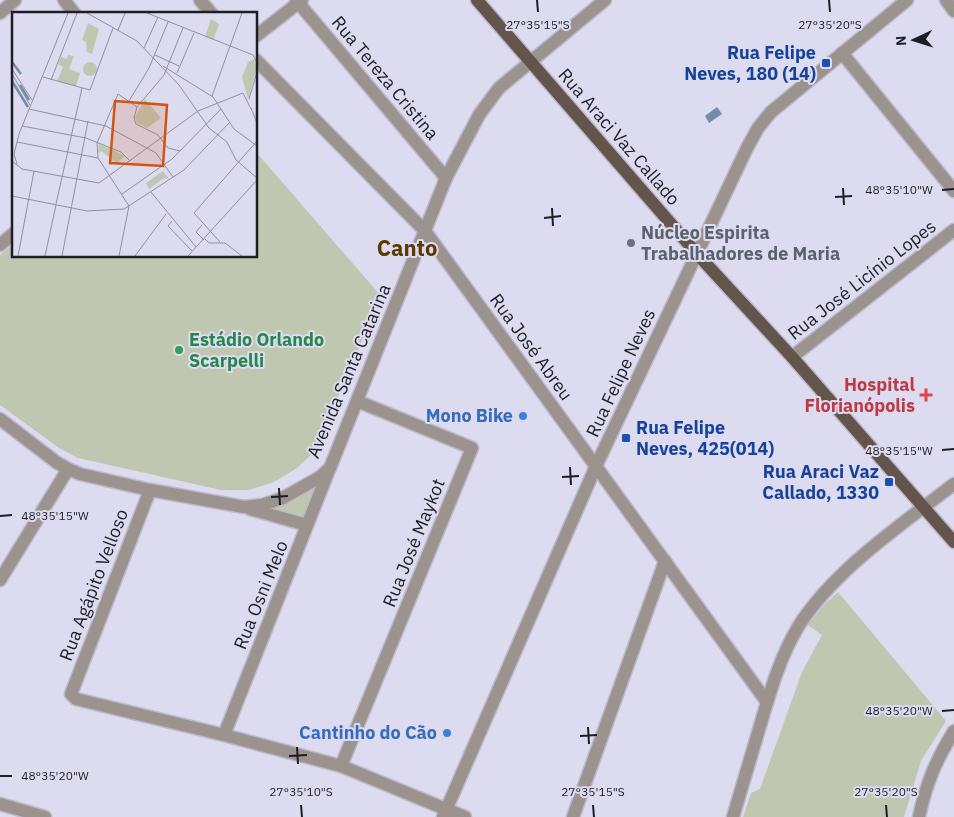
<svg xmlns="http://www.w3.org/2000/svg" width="954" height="817" viewBox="0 0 954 817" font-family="'IBM Plex Sans',sans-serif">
	<rect width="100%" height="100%" fill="#dddbf0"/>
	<g fill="#bfc7b0">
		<polygon points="256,152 381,296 315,451 297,468 274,482 249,490 221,490 78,458 59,448 0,405 0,255 14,244 14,256 256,256"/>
		<polygon points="321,482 305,519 273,510"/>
		<polygon points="838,592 946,721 921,761 904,817 743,817 751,793 760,789 802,672 822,635 808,625 823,606"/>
	</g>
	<polygon fill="#738ea9" points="717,107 722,114 709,123 705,116"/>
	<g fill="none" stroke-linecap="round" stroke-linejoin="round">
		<defs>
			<g id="minor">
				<polyline points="64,0 75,14"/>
				<polyline points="200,0 212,14"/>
				<polyline points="296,0 446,178"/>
				<polyline points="946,0 954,11"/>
				<polyline points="0,13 15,0"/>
				<polyline points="256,36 302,0"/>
				<polyline points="842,53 954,191"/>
				<polyline points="256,60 425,231 767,702"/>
				<polyline points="0,245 14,233"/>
				<polyline points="792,357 954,230"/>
				<polyline points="0,419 56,462 68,469 80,474 150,490 244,507 262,505 283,498 320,477 330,468 446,178 479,115 499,88 605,0"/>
				<polyline points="150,490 71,694 76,699 224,735 341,766 465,817"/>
				<polyline points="250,509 307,525"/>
				<polyline points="0,580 68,469"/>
				<polyline points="224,735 329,470"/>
				<polyline points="341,766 472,448 357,401"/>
				<polyline points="0,804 45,817"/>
				<polyline points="443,817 596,466 747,148 758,128 771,112 907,0"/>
				<polyline points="573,817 665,561"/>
				<path d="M733,817C742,787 751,756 760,726C770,692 780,657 798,627C833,571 902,524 954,484"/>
				<path d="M919,817C926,784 936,760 954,731"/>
			</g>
			<polyline id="major" points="477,0 698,255 792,357 954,542"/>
		</defs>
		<use href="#minor" stroke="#bbb9cb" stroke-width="15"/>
		<use href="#major" stroke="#bbb9cb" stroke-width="15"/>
		<use href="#minor" stroke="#9b938e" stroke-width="12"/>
		<use href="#major" stroke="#64554c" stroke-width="12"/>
	</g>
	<path fill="none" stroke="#1e1d25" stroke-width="2" d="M537,0L538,12M829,0L830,12M843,188L844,205M942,190L954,189M835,197L852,196M552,208L553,226M544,218L561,216M942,450L954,449M570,467L571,485M562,477L579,476M279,488L280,505M271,497L288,496M0,516L12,515M942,711L954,710M588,727L589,744M580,736L597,735M297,747L298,764M289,756L307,755M0,776H12M301,805L302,817M593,805L594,817M886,805L887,817"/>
	<g fill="#1a4fb4" stroke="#dddbf0" stroke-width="2">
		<rect x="821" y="58" width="10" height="10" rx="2.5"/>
		<rect x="621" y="433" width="10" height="10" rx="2.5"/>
		<rect x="884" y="477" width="10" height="10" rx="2.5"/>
	</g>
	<circle fill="#6b7280" stroke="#dddbf0" stroke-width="2" cx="631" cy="243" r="5"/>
	<circle fill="#2e9e5b" stroke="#dddbf0" stroke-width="2" cx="179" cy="350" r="5"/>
	<path fill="#e0444e" stroke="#dddbf0" stroke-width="2" d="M923.5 387.5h5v5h5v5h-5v5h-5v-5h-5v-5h5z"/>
	<g fill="#3f7fe0" stroke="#dddbf0" stroke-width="2">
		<circle cx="523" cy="416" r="5"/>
		<circle cx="447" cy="733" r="5"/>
	</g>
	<g text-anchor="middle" stroke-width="4" stroke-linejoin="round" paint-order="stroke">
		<g font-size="18" font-weight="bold" fill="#164399" stroke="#dddbf0" text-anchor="end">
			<text x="816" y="59">Rua Felipe<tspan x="816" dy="21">Neves, 180 (14)</tspan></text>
			<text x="636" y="434" text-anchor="start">Rua Felipe<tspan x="636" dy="21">Neves, 425(014)</tspan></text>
			<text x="879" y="478">Rua Araci Vaz<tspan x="879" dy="21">Callado, 1330</tspan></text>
		</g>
		<g font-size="18" fill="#1e1d25" stroke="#dddbf0">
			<text transform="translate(385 78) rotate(50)" y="6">Rua Tereza Cristina</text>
			<text transform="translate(619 137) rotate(49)" y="6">Rua Araci Vaz Callado</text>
			<text transform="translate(862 280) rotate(-38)" y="6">Rua José Licínio Lopes</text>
			<text transform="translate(531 347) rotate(54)" y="6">Rua José Abreu</text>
			<text transform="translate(349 371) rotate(-67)" y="6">Avenida Santa Catarina</text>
			<text transform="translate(621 373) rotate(-65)" y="6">Rua Felipe Neves</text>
			<text transform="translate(414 543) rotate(-68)" y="6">Rua José Maykot</text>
			<text transform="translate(94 585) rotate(-69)" y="6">Rua Agápito Velloso</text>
			<text transform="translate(261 595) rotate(-68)" y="6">Rua Osni Melo</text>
		</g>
		<g font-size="18" font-weight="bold" fill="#5b616d" stroke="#dddbf0" text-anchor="start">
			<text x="641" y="239">Núcleo Espirita<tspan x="641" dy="21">Trabalhadores de Maria</tspan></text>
		</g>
		<g font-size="18" font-weight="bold" fill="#27864d" stroke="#dddbf0" text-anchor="start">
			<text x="189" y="346">Estádio Orlando<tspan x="189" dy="21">Scarpelli</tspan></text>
		</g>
		<g font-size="18" font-weight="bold" fill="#be3a42" stroke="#dddbf0" text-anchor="end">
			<text x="915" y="391">Hospital<tspan x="915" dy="21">Florianópolis</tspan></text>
		</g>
		<g font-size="18" font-weight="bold" fill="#366cbe" stroke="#dddbf0" text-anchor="end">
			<text x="513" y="422">Mono Bike</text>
			<text x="437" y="739">Cantinho do Cão</text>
		</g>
		<g font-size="22" font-weight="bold" fill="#5a3a00" stroke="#dddbf0">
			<text x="407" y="256">Canto</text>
		</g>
	</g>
	<g transform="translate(12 12)">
		<rect width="245" height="245" fill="#dddbf0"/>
		<path d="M199,7L207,12L201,28L193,25ZM76,11L87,17L80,42L75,40L74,30L70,28ZM56,43L62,44L57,57L68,61L64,74L45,69L51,55L46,52L49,45L55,47ZM242,47L245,56L236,87L230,65L236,50ZM71 57a7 7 0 1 1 14 0a7 7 0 1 1-14 0ZM133,87L149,106L135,116L125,111L123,105ZM87,132L101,138L113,144L105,151L89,139L86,141ZM151,159L157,167L152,166L137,177L134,171Z" fill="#bfc7b0"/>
		<path fill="none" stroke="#738ea9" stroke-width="2.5" d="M0,50L9,62M0,69L16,95M8,73L17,88"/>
		<path fill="none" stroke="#918f9f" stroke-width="1" d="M75,1L125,29L167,73L197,116L215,130L224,148L245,166M135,1L241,43L245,51M106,18L113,1M132,36L146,5M143,43L167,54M151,54L201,85L222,117L245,134M0,57L20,88M165,61L182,21M0,62L18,93M31,65L78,78L101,16M39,68L65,1M200,84L230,1M237,87L245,60M117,89L137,56L156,10M239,96L245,111M17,97L94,114L144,141L161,165M10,114L74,126L109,140L118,149M5,130L86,146M168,139L156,136L146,123L124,112L122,106L125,95L152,63L171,16M0,149L10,157L87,171L186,99L231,81L239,97M5,152L2,142L7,122L56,1M139,180L184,235M110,182L160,147L209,97M0,184L75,199L112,197L172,158L218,110M44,192L70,76M160,209L156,214L180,239M190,213L184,220L192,228M193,227L197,231H213L230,244M208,230L182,201L245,129M6,244L22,159M33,244L44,193M50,244L76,109M107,244L117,194L86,146L85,131L106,82L125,95M123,244L154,202M176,244L245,168"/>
		<path fill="#d4530e" fill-opacity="0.15" stroke="#d4530e" stroke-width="2.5" d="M103,89L155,93L151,154L98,151Z"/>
		<rect width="245" height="245" fill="none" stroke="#1e1d25" stroke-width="2.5"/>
	</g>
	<g font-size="12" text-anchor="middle" fill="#1e1d25" stroke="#dddbf0" stroke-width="4" stroke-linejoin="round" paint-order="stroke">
		<text x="538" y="29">27°35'15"S</text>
		<text x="830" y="29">27°35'20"S</text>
		<text x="899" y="194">48°35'10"W</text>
		<text x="899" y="455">48°35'15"W</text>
		<text x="55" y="520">48°35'15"W</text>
		<text x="899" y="715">48°35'20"W</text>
		<text x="55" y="780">48°35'20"W</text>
		<text x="301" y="796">27°35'10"S</text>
		<text x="593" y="796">27°35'15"S</text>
		<text x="886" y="796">27°35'20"S</text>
	</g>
	<g transform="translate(914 40) rotate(266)" stroke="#dddbf0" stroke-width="4" paint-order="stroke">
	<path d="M0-4L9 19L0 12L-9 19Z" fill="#1e1d25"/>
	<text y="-8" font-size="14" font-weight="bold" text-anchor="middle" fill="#1e1d25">N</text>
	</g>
</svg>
